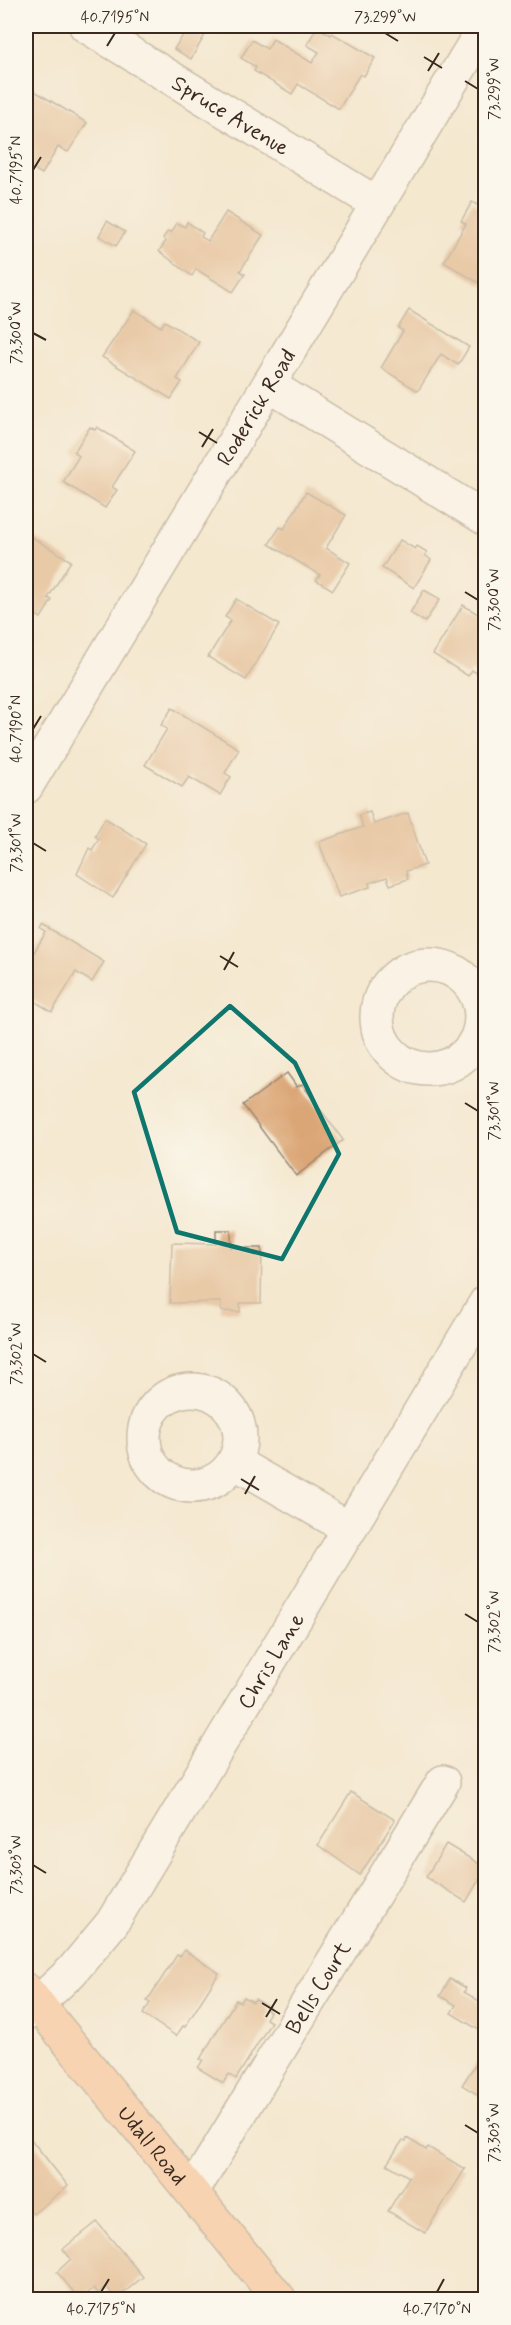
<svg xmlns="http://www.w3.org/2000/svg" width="511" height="2325" viewBox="0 0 511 2325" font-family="Mynerve,sans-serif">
	<rect width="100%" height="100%" fill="#fbf7ec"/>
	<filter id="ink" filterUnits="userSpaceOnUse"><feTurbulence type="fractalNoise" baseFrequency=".0167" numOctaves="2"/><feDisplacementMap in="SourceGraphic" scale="12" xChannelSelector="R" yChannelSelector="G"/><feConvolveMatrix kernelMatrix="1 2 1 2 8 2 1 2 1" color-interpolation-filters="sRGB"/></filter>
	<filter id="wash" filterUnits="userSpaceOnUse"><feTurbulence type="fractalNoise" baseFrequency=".008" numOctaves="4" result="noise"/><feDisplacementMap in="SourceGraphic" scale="24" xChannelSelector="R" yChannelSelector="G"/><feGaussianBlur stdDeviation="1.35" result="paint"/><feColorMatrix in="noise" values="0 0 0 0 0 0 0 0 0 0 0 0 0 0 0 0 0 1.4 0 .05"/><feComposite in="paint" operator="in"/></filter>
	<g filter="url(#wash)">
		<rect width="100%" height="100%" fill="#f4e8cf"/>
		<g id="blocks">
			<g fill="#dba676">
				<polygon points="189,26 205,35 191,59 174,49"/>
				<polygon points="317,27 331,35 332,33 375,58 364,76 360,74 339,109 298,84 292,94 254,71 256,67 241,58 252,40 267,49 273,39 312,63 319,52 307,45"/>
				<polygon points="33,90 87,123 68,152 58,147 42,174 26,165 26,103"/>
				<polygon points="472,202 486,210 486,279 482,285 444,262 466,224 461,221"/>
				<polygon points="226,212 263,235 240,271 245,274 233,292 196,269 192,276 159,251 166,241 163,238 168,231 171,233 177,223 185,227 187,222 203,233 201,237 208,241"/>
				<polygon points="107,221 125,232 116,246 99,236"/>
				<polygon points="134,310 161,327 165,321 199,342 177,379 182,382 171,399 102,357"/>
				<polygon points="409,310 469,347 458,365 441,354 418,391 381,368 403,331 398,328"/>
				<polygon points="90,427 95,430 97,427 135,451 112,487 117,490 105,508 63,482 79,456 74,452"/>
				<polygon points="306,492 346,515 326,548 350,563 333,590 316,580 320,575 269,544 280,527 284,529"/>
				<polygon points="30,536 71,561 48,598 52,600 41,618 26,608 26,544"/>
				<polygon points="400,540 415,549 417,546 427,552 425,555 431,560 414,588 382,568"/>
				<polygon points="424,590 440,599 425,622 410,613"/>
				<polygon points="236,599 279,625 246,680 208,657 231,620 225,617"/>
				<polygon points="463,605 486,619 486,679 472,670 468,676 433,654"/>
				<polygon points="172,708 239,749 225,773 231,777 220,795 189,777 182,787 145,765 167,729 161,725"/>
				<polygon points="370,812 374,824 408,813 425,865 406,871 408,879 390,885 387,877 369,883 370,887 339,897 319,842 363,827 359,815"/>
				<polygon points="105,818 146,844 113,898 77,874 89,848 92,850 99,839 95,836"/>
				<polygon points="43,925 104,962 92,982 76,972 52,1012 26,996 26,966 46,932 41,929"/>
				<polygon points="287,1073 297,1087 302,1084 343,1140 296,1176 243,1105"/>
				<polygon points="216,1230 231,1230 231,1248 262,1248 261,1303 240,1303 240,1312 221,1311 221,1302 170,1303 172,1243 216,1244"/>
				<polygon points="351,1792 395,1820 360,1875 318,1845"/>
				<polygon points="446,1844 486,1868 466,1902 426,1877"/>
				<polygon points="184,1950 219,1973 185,2027 183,2026 176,2036 143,2014 150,2003 147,2001 177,1955 180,1956"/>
				<polygon points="450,1979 466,1988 464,1992 486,2005 486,2019 479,2030 451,2013 456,2005 440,1996"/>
				<polygon points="244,1997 253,2002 255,1999 269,2007 267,2010 270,2012 266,2019 271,2022 236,2079 229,2074 223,2083 198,2068 203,2060 200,2059 236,2000 241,2002"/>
				<polygon points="486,2048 486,2100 462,2085"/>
				<polygon points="26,2133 68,2186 33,2214 26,2204"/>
				<polygon points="407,2138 426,2150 428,2147 465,2169 425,2233 388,2211 409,2177 387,2164 403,2140 406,2141"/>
				<polygon points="97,2222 143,2277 116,2299 106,2286 98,2293 94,2288 80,2300 57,2272 71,2259 63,2249"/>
			</g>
		</g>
	</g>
	<g filter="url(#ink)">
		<use href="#blocks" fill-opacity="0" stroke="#988976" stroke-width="1.5"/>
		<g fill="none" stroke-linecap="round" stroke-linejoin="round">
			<defs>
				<g id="minor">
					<path id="s1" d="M86,26L376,203"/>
					<polyline points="269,385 486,519"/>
					<path id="s2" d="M26,787L485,26"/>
					<circle cx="429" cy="1017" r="52"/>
					<circle cx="192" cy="1438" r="48"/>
					<polyline points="234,1462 350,1529"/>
					<path id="s3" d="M26,2014L72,1971L112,1923L486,1302"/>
					<path id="s4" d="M192,2192L443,1782"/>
				</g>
				<g id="major">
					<path id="s5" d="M26,1990L280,2300"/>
				</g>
			</defs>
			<use href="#minor" stroke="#988976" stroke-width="36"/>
			<use href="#major" stroke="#988976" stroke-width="36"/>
			<use href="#minor" stroke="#fff" stroke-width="33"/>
			<use href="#major" stroke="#fbbb8c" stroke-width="33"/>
		</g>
	</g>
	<path d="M0 0H511V2325H0ZM230,1006L295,1063L339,1154L282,1259L177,1232L134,1092Z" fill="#f4e8cf" fill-opacity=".55" fill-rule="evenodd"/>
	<path fill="none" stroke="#0f766e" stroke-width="4.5" stroke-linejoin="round" d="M230,1006L295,1063L339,1154L282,1259L177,1232L134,1092Z"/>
	<path fill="none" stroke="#3b2a1e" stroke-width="2" d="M385,33L398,41M107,46L115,33M424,57L442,68M428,71L439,53M465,81L478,89M33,170L41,157M33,333L46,340M199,432L217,443M202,447L213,429M465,592L478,600M33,729L41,716M33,843L46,851M220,956L238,967M224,970L234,952M465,1103L478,1111M33,1354L46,1362M241,1479L259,1490M245,1494L255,1476M465,1614L478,1622M33,1865L46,1873M262,2003L280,2014M266,2017L277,1999M465,2125L478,2133M101,2292L109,2279M437,2292L444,2279"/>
	<g text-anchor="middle" stroke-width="4.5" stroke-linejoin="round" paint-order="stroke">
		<g font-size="22" fill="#3b2a1e" stroke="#fbf7ec">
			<text dy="8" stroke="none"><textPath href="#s1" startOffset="170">Spruce Avenue</textPath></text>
			<text dy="8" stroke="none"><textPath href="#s2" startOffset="444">Roderick Road</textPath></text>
			<text dy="8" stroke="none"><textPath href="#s3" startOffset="432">Chris Lane</textPath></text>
			<text dy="8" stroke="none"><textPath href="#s4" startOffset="240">Bells Court</textPath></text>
			<text dy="8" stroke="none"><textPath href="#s5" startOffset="200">Udall Road</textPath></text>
		</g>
	</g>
	<rect width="511" height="2325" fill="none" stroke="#fbf7ec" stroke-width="66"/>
	<rect x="33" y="33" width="445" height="2259" fill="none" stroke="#3b2a1e" stroke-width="2"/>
	<g font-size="15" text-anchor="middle" fill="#3b2a1e">
		<text x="115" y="22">40.7195°N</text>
		<text x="385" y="22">73.299°W</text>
		<text transform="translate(494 89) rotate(-90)" y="5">73.299°W</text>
		<text transform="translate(16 170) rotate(-90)" y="5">40.7195°N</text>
		<text transform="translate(16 333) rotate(-90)" y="5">73.300°W</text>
		<text transform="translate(494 600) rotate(-90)" y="5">73.300°W</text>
		<text transform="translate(16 729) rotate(-90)" y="5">40.7190°N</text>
		<text transform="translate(16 843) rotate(-90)" y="5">73.301°W</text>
		<text transform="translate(494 1111) rotate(-90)" y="5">73.301°W</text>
		<text transform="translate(16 1354) rotate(-90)" y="5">73.302°W</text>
		<text transform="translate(494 1622) rotate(-90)" y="5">73.302°W</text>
		<text transform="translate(16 1865) rotate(-90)" y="5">73.303°W</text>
		<text transform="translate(494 2133) rotate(-90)" y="5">73.303°W</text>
		<text x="101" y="2314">40.7175°N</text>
		<text x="437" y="2314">40.7170°N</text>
	</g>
</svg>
